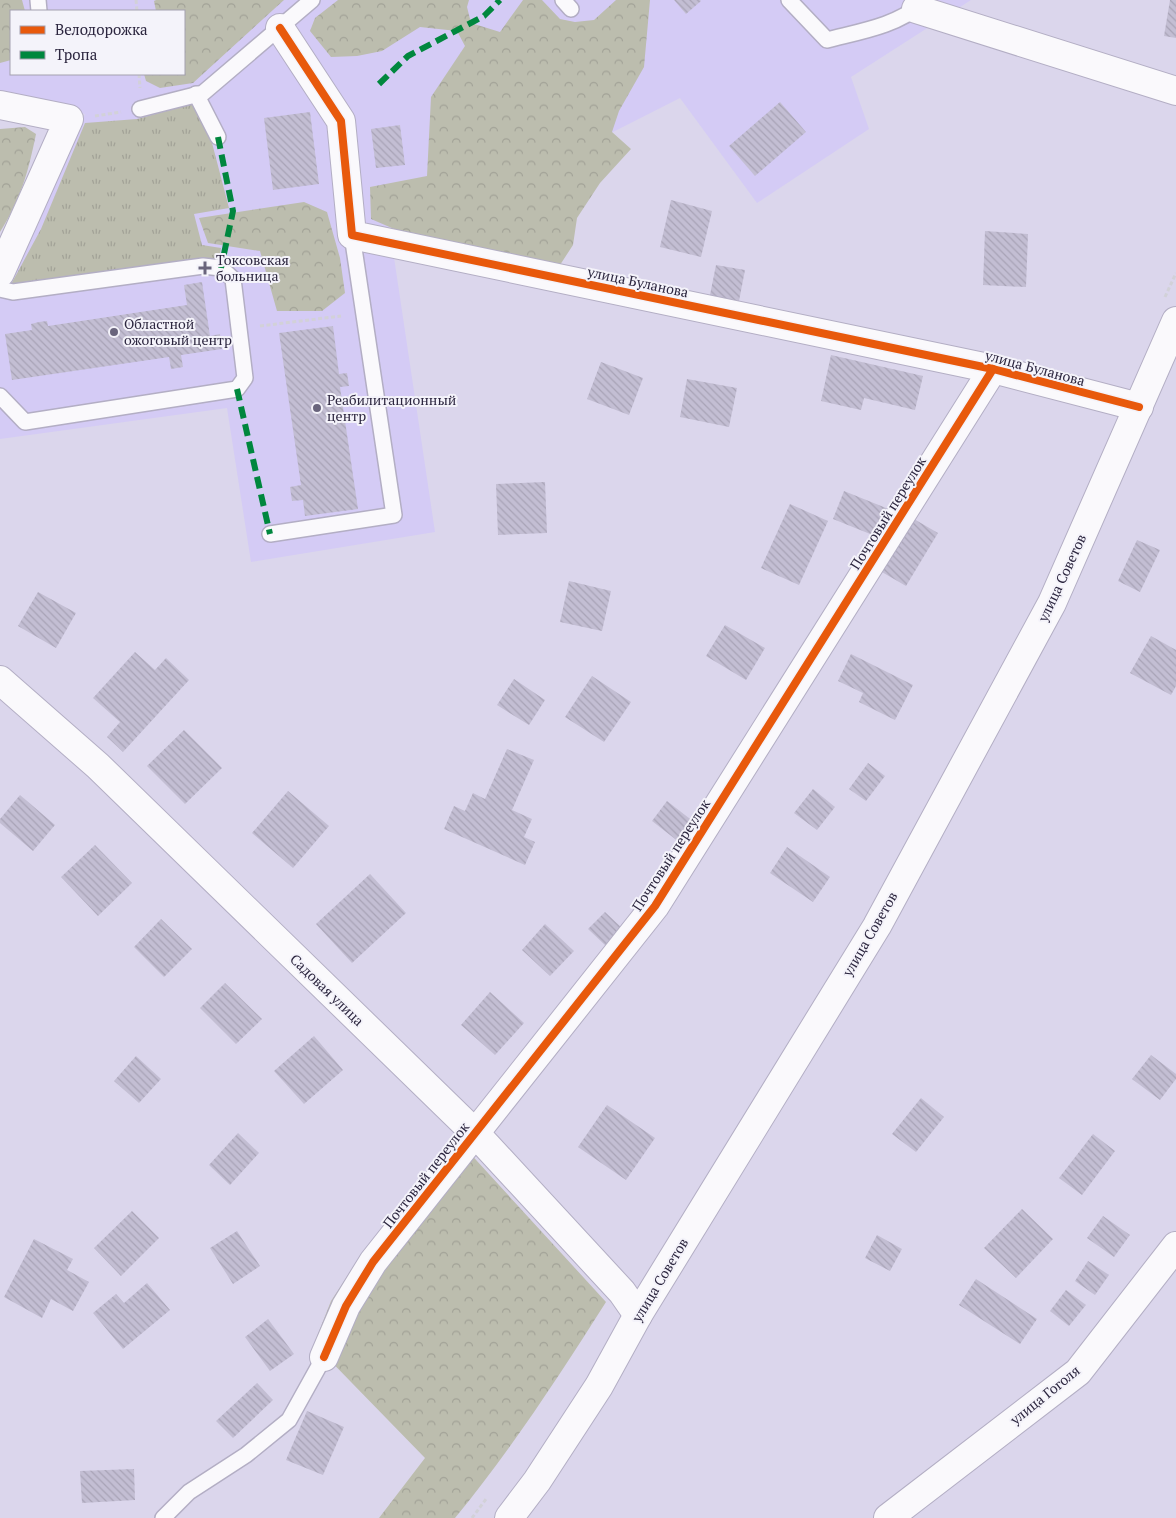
<svg xmlns="http://www.w3.org/2000/svg" width="1176" height="1518" viewBox="0 0 1176 1518" font-family="'PT Serif',serif">
	<defs>
		<pattern id="grass-tufts" width="24" height="20" patternUnits="userSpaceOnUse" patternTransform="scale(1.25)"><rect width="24" height="20" fill="#bcbdae"/><path d="M3 7l-1-3M5 7V3M7 7l1-3M15 17l-1-3M17 17v-4M19 17l1-3" fill="none" stroke="#a2a297"/></pattern>
		<pattern id="forest-crowns" width="20" height="18" patternUnits="userSpaceOnUse" patternTransform="scale(1.25)"><rect width="20" height="18" fill="#bcbdae"/><path d="M2 6a3 3 0 1 1 6 0M12 15a3 3 0 1 1 6 0" fill="none" stroke="#a2a297"/></pattern>
		<pattern id="building-back-hatch" width="6" height="6" patternUnits="userSpaceOnUse" patternTransform="scale(1.25)"><rect width="6" height="6" fill="#c3bed3"/><path d="M-1 5l2 2M0 0l6 6M5-1l2 2" fill="none" stroke="#a8a3b6"/></pattern>
	</defs>
	<rect width="100%" height="100%" fill="#dbd6ec"/>
	<path fill="#d4cbf5" fill-rule="evenodd" d="M0,0H971L851,77L869,129L757,203L680,98L392,244L435,532L251,562L227,408L0,439V293L37,227L85,114L0,99ZM11,11H184V74H11Z"/>
	<polygon fill="url(#grass-tufts)" points="192,104 211,139 229,208 194,214 202,245 221,248 218,264 9,288 41,229 85,123 137,119"/>
	<g fill="url(#forest-crowns)">
		<polygon points="0,0 22,0 25,11 11,11 11,60 0,63"/>
		<polygon points="156,0 284,0 193,83 160,88 146,81 144,74 184,74 184,11 156,11 154,1"/>
		<polygon points="338,0 469,0 467,7 471,23 500,32 523,0 542,0 560,19 575,22 594,20 616,0 650,0 644,67 619,111 612,132 631,149 600,183 577,218 573,245 560,265 408,235 371,219 370,187 427,176 431,97 465,46 457,31 420,27 382,51 357,56 331,57 310,31 315,18"/>
		<path d="M25,127L36,134C28,173 21,198 0,232V129Z"/>
		<polygon points="304,202 327,212 340,258 345,293 322,311 277,311 260,251 208,243 199,218"/>
		<path d="M455,1137L606,1302C559,1376 511,1450 455,1518H379L425,1458L314,1344L331,1301L359,1258Z"/>
	</g>
	<g fill="url(#building-back-hatch)">
		<polygon points="674,0 700,0 701,1 686,14"/>
		<polygon points="1170,0 1176,0 1176,38 1164,36"/>
		<polygon points="780,102 806,132 755,176 729,146"/>
		<polygon points="310,112 319,184 273,190 264,118"/>
		<polygon points="400,125 405,165 376,168 371,129"/>
		<polygon points="671,200 712,211 701,257 660,247"/>
		<polygon points="985,231 1028,234 1026,287 983,285"/>
		<polygon points="716,265 745,270 739,301 710,295"/>
		<polygon points="202,282 210,336 220,334 222,349 181,355 183,367 171,369 169,357 12,380 5,334 32,330 31,324 39,322 47,321 48,326 187,305 184,285"/>
		<polygon points="333,326 339,374 347,373 349,386 340,387 358,509 305,516 303,500 292,501 290,487 301,485 279,333"/>
		<polygon points="831,355 923,376 915,410 864,398 861,410 821,401"/>
		<polygon points="601,362 643,378 629,415 587,399"/>
		<polygon points="687,379 737,388 729,427 680,417"/>
		<polygon points="545,482 547,533 498,535 496,484"/>
		<polygon points="844,491 891,510 880,538 833,519"/>
		<polygon points="790,504 828,521 799,585 761,568"/>
		<polygon points="907,515 938,533 906,586 875,568"/>
		<polygon points="1137,540 1160,550 1140,592 1118,581"/>
		<polygon points="569,581 611,591 602,631 560,622"/>
		<polygon points="38,592 76,613 56,648 18,626"/>
		<polygon points="725,625 765,648 746,680 706,656"/>
		<polygon points="1151,636 1176,650 1176,686 1171,695 1130,673"/>
		<polygon points="135,652 155,670 166,658 189,680 123,752 107,737 120,722 93,698"/>
		<polygon points="851,654 913,685 895,720 859,702 863,693 838,681"/>
		<polygon points="592,676 631,702 604,742 565,717"/>
		<polygon points="514,679 545,700 529,725 497,705"/>
		<polygon points="184,730 222,768 185,804 147,766"/>
		<polygon points="507,749 534,760 512,810 532,819 524,837 535,842 525,865 444,829 454,806 465,811 473,793 485,799"/>
		<polygon points="868,763 885,776 866,801 849,789"/>
		<polygon points="813,789 835,807 817,830 794,813"/>
		<polygon points="288,791 329,826 293,868 252,833"/>
		<polygon points="20,795 55,825 33,851 0,823 0,819"/>
		<polygon points="667,801 694,822 679,842 652,821"/>
		<polygon points="95,845 132,883 98,916 61,877"/>
		<polygon points="787,847 830,877 813,902 770,873"/>
		<polygon points="370,874 406,913 352,963 316,924"/>
		<polygon points="605,912 623,929 606,946 588,929"/>
		<polygon points="161,919 192,949 164,977 134,947"/>
		<polygon points="545,924 574,951 550,976 522,950"/>
		<polygon points="225,983 262,1019 236,1044 200,1008"/>
		<polygon points="490,992 524,1023 495,1055 461,1025"/>
		<polygon points="314,1036 343,1070 304,1104 274,1071"/>
		<polygon points="1151,1055 1176,1074 1176,1079 1160,1100 1132,1079"/>
		<polygon points="136,1056 161,1079 139,1103 114,1081"/>
		<polygon points="921,1098 944,1117 916,1152 892,1134"/>
		<polygon points="607,1105 655,1138 626,1180 578,1147"/>
		<polygon points="238,1133 259,1153 230,1185 209,1165"/>
		<polygon points="1093,1134 1115,1151 1082,1195 1059,1178"/>
		<polygon points="1022,1209 1053,1239 1016,1278 984,1248"/>
		<polygon points="132,1211 159,1238 121,1276 94,1248"/>
		<polygon points="1103,1216 1130,1235 1114,1257 1087,1238"/>
		<polygon points="237,1231 260,1266 233,1284 210,1248"/>
		<polygon points="877,1235 902,1249 890,1271 865,1258"/>
		<polygon points="34,1239 73,1259 67,1270 89,1282 73,1311 51,1299 42,1318 4,1297"/>
		<polygon points="1088,1261 1109,1275 1095,1295 1075,1281"/>
		<polygon points="976,1279 1037,1319 1020,1344 959,1305"/>
		<polygon points="147,1283 170,1310 123,1349 93,1313 116,1294 124,1303"/>
		<polygon points="1066,1290 1086,1305 1069,1326 1050,1311"/>
		<polygon points="268,1319 294,1354 270,1371 245,1337"/>
		<polygon points="257,1383 273,1400 233,1438 216,1421"/>
		<polygon points="307,1411 344,1427 323,1475 286,1460"/>
		<polygon points="134,1469 135,1500 82,1503 80,1471"/>
	</g>
	<g fill="none" stroke-linecap="round" stroke-linejoin="round">
		<defs>
			<g id="service">
				<polyline points="38,0 39,11"/>
				<polyline points="563,0 571,9"/>
				<path d="M789,0L827,40C857,32 897,26 921,4"/>
				<polyline points="196,94 218,137"/>
				<polyline points="140,109 203,93 312,0"/>
				<polyline points="0,289 13,292 203,266 221,268 233,279 245,378 237,389 25,422 0,396"/>
				<polyline points="270,534 394,515 352,235"/>
				<polyline points="163,1518 189,1492 246,1455 289,1420 324,1357"/>
			</g>
			<g id="minor">
				<polyline points="916,9 1176,91"/>
				<polyline points="280,28 341,121 352,235 993,369 1139,407"/>
				<polyline points="0,105 69,119 0,273"/>
				<polyline points="0,680 98,766 475,1133 622,1292 638,1315"/>
				<polyline points="324,1357 346,1306 373,1262 655,906 993,369"/>
				<polyline points="888,1518 1078,1372 1176,1246"/>
			</g>
			<polyline id="secondary" points="509,1518 537,1481 599,1386 638,1315 877,926 1052,603 1176,321"/>
		</defs>
		<use href="#service" stroke="#b3aec4" stroke-width="18"/>
		<use href="#minor" stroke="#b3aec4" stroke-width="30"/>
		<use href="#secondary" stroke="#b3aec4" stroke-width="30"/>
		<g stroke="#d2d1d8" stroke-width="3" stroke-dasharray="4 2.5" stroke-linecap="butt">
			<polyline points="136,0 137,11"/>
			<polyline points="139,74 140,88"/>
			<polyline points="95,116 121,112"/>
			<polyline points="1165,297 1176,273"/>
			<polyline points="260,326 341,316"/>
			<polyline points="472,1518 486,1499"/>
		</g>
		<use href="#service" stroke="#faf9fc" stroke-width="15"/>
		<use href="#minor" stroke="#faf9fc" stroke-width="28"/>
		<use href="#secondary" stroke="#faf9fc" stroke-width="28"/>
		<g stroke="#00873e" stroke-width="6" stroke-dasharray="12 6" stroke-linecap="butt">
			<polyline points="379,84 408,56 484,16 500,0"/>
			<polyline points="218,137 233,211 221,268"/>
			<polyline points="237,389 270,534"/>
		</g>
		<defs>
			<g id="cycleway">
				<polyline points="280,28 341,121 352,235 993,369 1139,407"/>
				<polyline points="324,1357 346,1306 373,1262 655,906 993,369"/>
			</g>
		</defs>
		<use href="#cycleway" stroke="#f4f3fa" stroke-width="11"/>
		<use href="#cycleway" stroke="#e8590c" stroke-width="8"/>
	</g>
	<g fill="#69647c" stroke="#f4f3fa" stroke-width="2">
		<path d="M202.5 260.5h5v5h5v5h-5v5h-5v-5h-5v-5h5z"/>
		<circle cx="114" cy="332" r="5"/>
		<circle cx="317" cy="408" r="5"/>
	</g>
	<g text-anchor="middle" stroke-width="4" stroke-linejoin="round" paint-order="stroke">
		<g font-size="14" fill="#2c263f" stroke="#f4f3fa" text-anchor="start">
			<text x="216" y="265">Токсовская<tspan x="216" dy="16">больница</tspan></text>
			<text x="124" y="329">Областной<tspan x="124" dy="16">ожоговый центр</tspan></text>
			<text x="327" y="405">Реабилитационный<tspan x="327" dy="16">центр</tspan></text>
		</g>
		<g font-size="14" fill="#2c263f" stroke="#f4f3fa">
			<text transform="translate(638 282) rotate(12)" y="5">улица Буланова</text>
			<text transform="translate(1035 368) rotate(15)" y="5">улица Буланова</text>
			<text transform="translate(888 513) rotate(-58)" y="5">Почтовый переулок</text>
			<text transform="translate(1062 578) rotate(-65)" y="5">улица Советов</text>
			<text transform="translate(671 855) rotate(-57)" y="5">Почтовый переулок</text>
			<text transform="translate(870 934) rotate(-60)" y="5">улица Советов</text>
			<text transform="translate(327 990) rotate(44)" y="5">Садовая улица</text>
			<text transform="translate(426 1175) rotate(-52)" y="5">Почтовый переулок</text>
			<text transform="translate(660 1280) rotate(-59)" y="5">улица Советов</text>
			<text transform="translate(1045 1395) rotate(-39)" y="5">улица Гоголя</text>
		</g>
	</g>
	<rect x="10" y="10" width="175" height="65" fill="#f4f3fa" stroke="#a4a1af"/>
	<rect x="20" y="26" width="25" height="8" fill="#e8590c" stroke="#a4a1af"/>
	<text x="55" y="35" font-size="15" fill="#2c263f">Велодорожка</text>
	<rect x="20" y="51" width="25" height="8" fill="#00873e" stroke="#a4a1af"/>
	<text x="55" y="60" font-size="15" fill="#2c263f">Тропа</text>
</svg>
